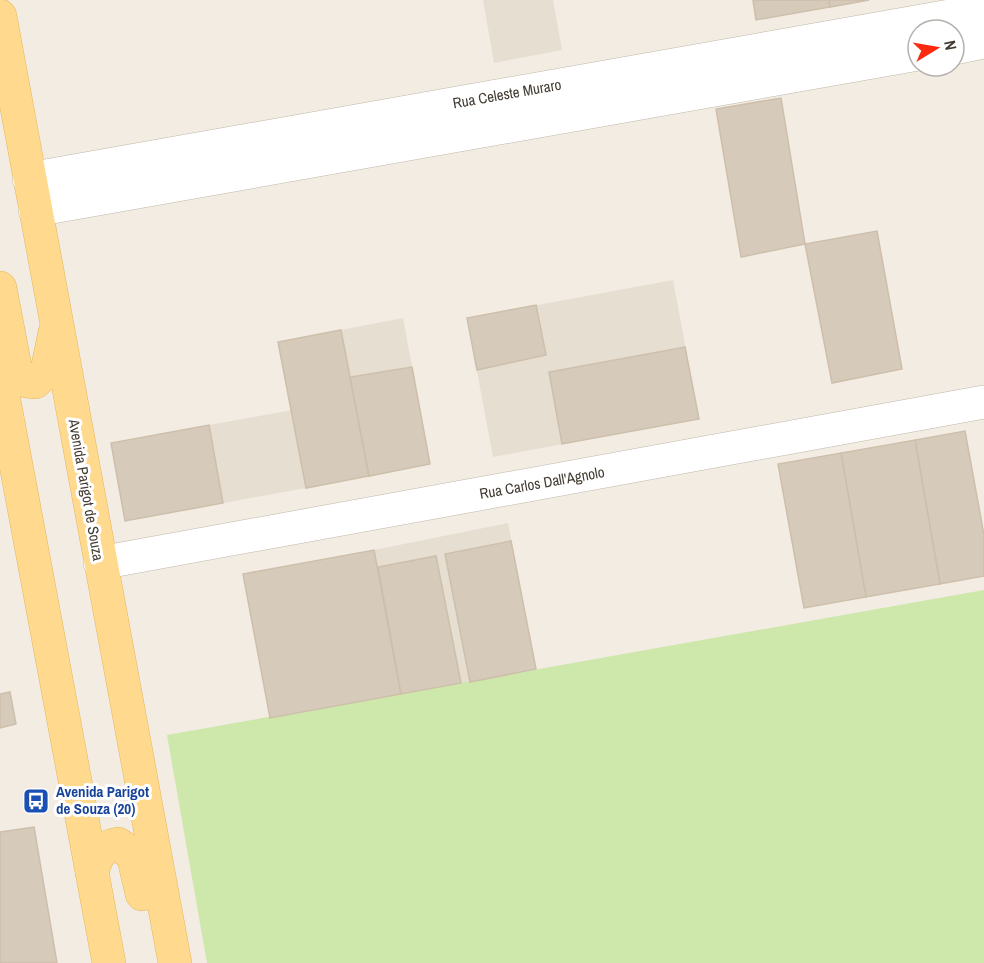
<svg xmlns="http://www.w3.org/2000/svg" width="984" height="963" viewBox="0 0 984 963" font-family="'Archivo Narrow',sans-serif">
	<rect width="100%" height="100%" fill="#f2ece3"/>
	<g fill="#e6ded1">
		<polygon points="483,0 553,0 562,50 494,63"/>
		<polygon points="673,280 699,419 493,457 467,318"/>
		<polygon points="403,318 430,464 369,476 341,330"/>
		<polygon points="292,410 306,488 125,521 111,443"/>
		<polygon points="508,523 536,669 401,694 374,550"/>
	</g>
	<polygon fill="#cee7aa" points="984,590 984,963 207,963 167,735"/>
	<g fill="#d6cabb" stroke="#cebfab" stroke-width="1.5">
		<polygon points="753,0 829,0 830,7 756,20"/>
		<polygon points="829,0 869,0 830,7"/>
		<polygon points="781,98 805,244 741,257 716,109"/>
		<polygon points="877,231 902,369 832,383 805,244"/>
		<polygon points="536,305 546,355 477,370 467,318"/>
		<polygon points="341,330 369,476 306,488 278,342"/>
		<polygon points="685,347 699,419 562,444 549,372"/>
		<polygon points="412,367 430,464 369,476 350,377"/>
		<polygon points="209,425 223,503 125,521 111,443"/>
		<polygon points="965,431 984,535 984,576 940,584 915,440"/>
		<polygon points="915,440 940,584 866,597 841,453"/>
		<polygon points="841,453 866,597 804,608 778,464"/>
		<polygon points="511,541 536,669 470,682 445,554"/>
		<polygon points="374,550 401,694 270,718 243,574"/>
		<polygon points="436,556 461,683 401,694 378,567"/>
		<polygon points="10,692 16,724 0,728 0,694"/>
		<polygon points="34,827 57,963 0,963 0,832"/>
	</g>
	<g fill="none" stroke-linecap="round" stroke-linejoin="round">
		<defs>
			<g id="minor">
				<polyline points="954,48 984,42"/>
				<polyline points="29,179 984,10"/>
				<polyline points="35,210 918,54"/>
				<polyline points="100,563 984,402"/>
			</g>
			<g id="major">
				<polyline points="0,16 175,963"/>
				<polyline points="0,288 16,372 26,381 35,382 47,371 55,332"/>
				<polyline points="0,379 109,963"/>
				<path d="M92,872C97,855 100,847 118,844L133,855L142,894"/>
			</g>
		</defs>
		<use href="#minor" stroke="#c0b7a8" stroke-width="34"/>
		<use href="#major" stroke="#e4b65e" stroke-width="34"/>
		<use href="#minor" stroke="#fff" stroke-width="33"/>
		<use href="#major" stroke="#ffda8e" stroke-width="33"/>
	</g>
	<defs>
		<symbol id="bus-square" viewBox="-11 -11 22 22"><rect x="-9" y="-9" width="18" height="18" rx="4" fill="#1a4fb4" stroke="#fff"/><path d="M-5-6H5V4H4V6H2V4H-2V6H-4V4H-5ZM-3.5-4V0h7V-4ZM-3.5 1.2v1.5H-2V1.2ZM2 1.2v1.5H3.5V1.2Z" fill="#fff"/></symbol>
	</defs>
	<g fill-rule="evenodd">
		<use href="#bus-square" x="21" y="786" width="30" height="30"/>
	</g>
	<g text-anchor="middle" stroke-width="6" stroke-linejoin="round" paint-order="stroke">
		<g font-size="15" fill="#433c33" stroke="#fff">
			<text transform="translate(507 94) rotate(-10)" y="5">Rua Celeste Muraro</text>
			<text transform="translate(542 483) rotate(-10)" y="5">Rua Carlos Dall'Agnolo</text>
			<text transform="translate(86 490) rotate(80)" y="5">Avenida Parigot de Souza</text>
		</g>
		<g font-size="15" font-weight="bold" fill="#164399" stroke="#fff" text-anchor="start">
			<text x="56" y="797">Avenida Parigot<tspan x="56" dy="17">de Souza (20)</tspan></text>
		</g>
	</g>
	<g transform="translate(936 48) rotate(79)"><circle r="28" fill="#ffffff" stroke="#b4b1ad" stroke-width="1.5"/>
	<path d="M0-4.5L10 22L0 15L-10 22Z" fill="#fc290f"/>
	<text y="-9" font-size="16" font-weight="bold" text-anchor="middle" fill="#433c33">N</text>
	</g>
</svg>
